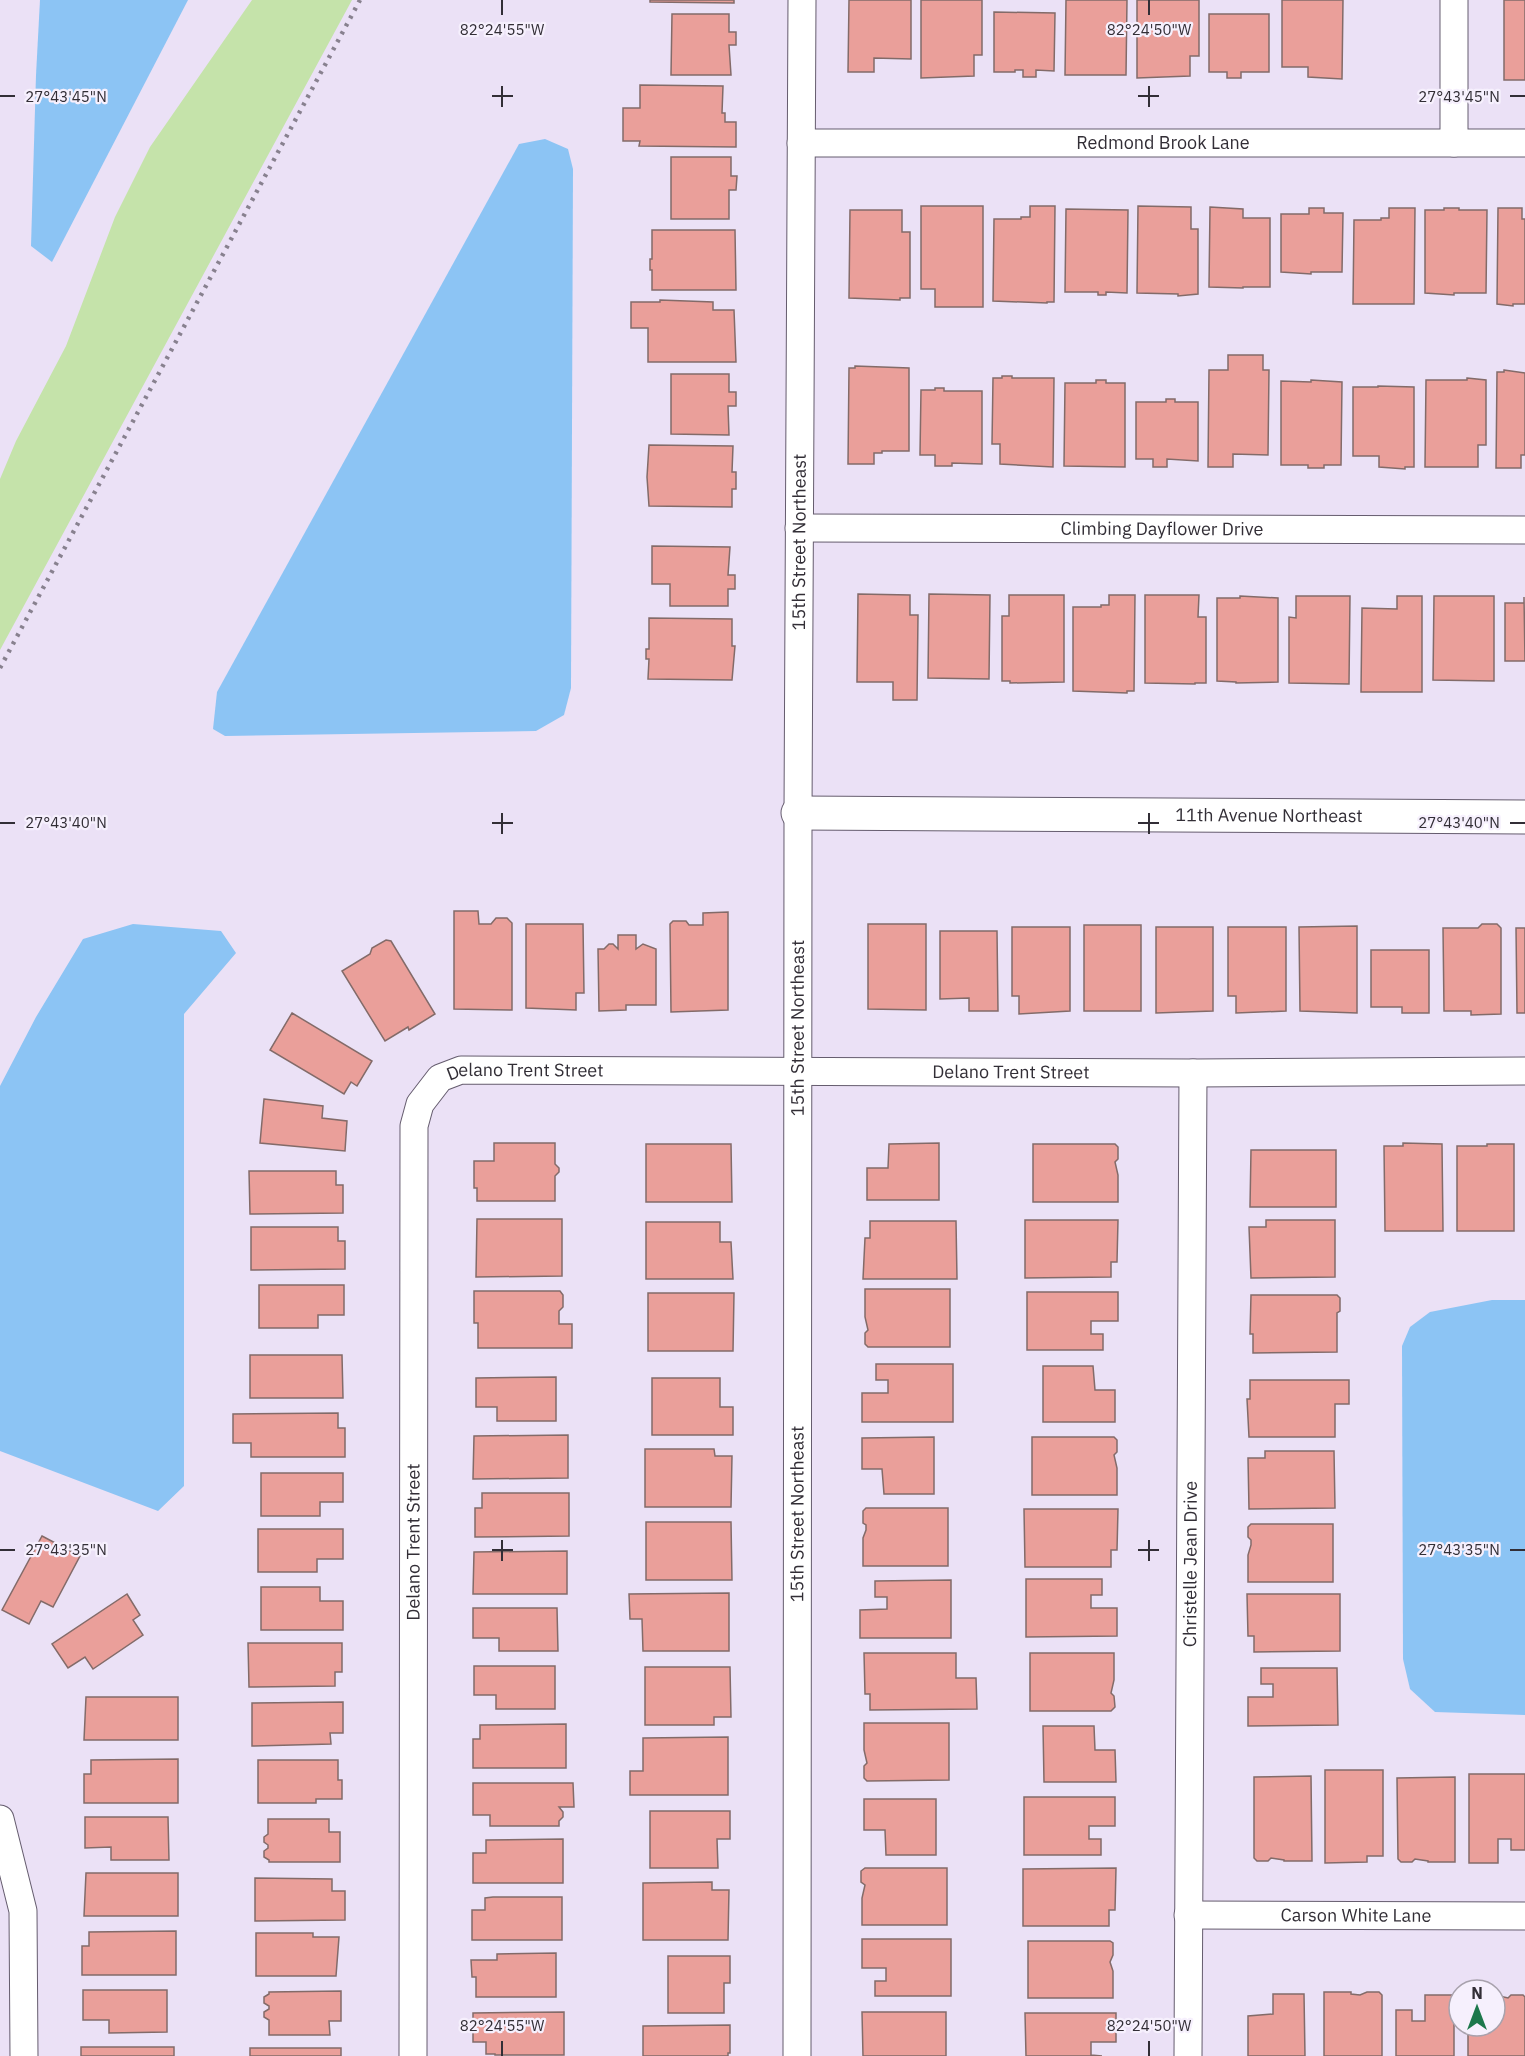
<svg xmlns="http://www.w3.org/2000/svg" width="1525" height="2056" viewBox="0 0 1525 2056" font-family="'IBM Plex Sans',sans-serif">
	<rect width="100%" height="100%" fill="#ebe1f6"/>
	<polygon fill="#c5e3aa" points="252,0 352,0 0,650 0,479 16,441 66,346 115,217 150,147"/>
	<g fill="#8cc4f4">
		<polygon points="40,0 188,0 52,262 31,246 36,75"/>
		<polygon points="545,139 568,149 573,169 571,688 564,715 536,731 225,736 213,729 217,692 519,144"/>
		<polygon points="133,924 221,931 236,953 184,1014 184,1486 158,1511 0,1451 0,1086 36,1017 83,939"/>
		<polygon points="1492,1300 1525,1300 1525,1715 1435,1712 1410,1689 1403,1659 1402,1346 1410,1327 1430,1312"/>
	</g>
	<g fill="#ea9f9a" stroke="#836b69" stroke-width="1.5">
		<polygon points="650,0 734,0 734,3 650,2"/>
		<polygon points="849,0 911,0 911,59 874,58 874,72 848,72"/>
		<polygon points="921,0 982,0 982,55 974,55 974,76 921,78"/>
		<polygon points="1066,0 1127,0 1126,75 1065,75"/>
		<polygon points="1137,0 1199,0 1199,56 1190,56 1190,76 1137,78"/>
		<polygon points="1282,0 1343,0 1342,79 1308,77 1308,67 1282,67"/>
		<rect x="1504" y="0" width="21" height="80"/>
		<polygon points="994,12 1055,13 1054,71 1036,70 1036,77 1023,77 1023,70 1015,70 1015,72 994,72"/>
		<polygon points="672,14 729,14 729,32 736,32 736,45 729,45 731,75 671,75"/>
		<polygon points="1209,14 1269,14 1269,72 1241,72 1241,78 1227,78 1227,72 1209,72"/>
		<polygon points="640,85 723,86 722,113 725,113 725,122 736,122 736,147 639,146 640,141 623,141 623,108 640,108"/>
		<polygon points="671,157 731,157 731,176 737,176 736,190 729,190 729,219 671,219"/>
		<polygon points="921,206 983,206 983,307 935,307 935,289 921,289"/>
		<polygon points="1030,206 1055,206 1054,302 1047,302 1047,303 993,301 994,219 1021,219 1021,217 1030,217"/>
		<polygon points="1138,206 1191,207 1191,229 1198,229 1198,294 1178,296 1178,294 1137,293"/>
		<polygon points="1210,207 1243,209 1243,218 1270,218 1270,287 1243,287 1243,288 1209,287"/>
		<polygon points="1309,208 1324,208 1324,213 1343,213 1342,272 1311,272 1311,274 1281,272 1281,214 1309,214"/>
		<polygon points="1389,208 1415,208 1414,304 1353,304 1354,220 1381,220 1381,218 1389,218"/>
		<polygon points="1444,208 1459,208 1459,210 1487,210 1486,293 1454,293 1454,295 1425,293 1425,210 1444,210"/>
		<polygon points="1498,208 1522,208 1522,219 1525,219 1525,304 1513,304 1513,306 1497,304"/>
		<polygon points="1066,209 1128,210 1127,293 1106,292 1106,295 1098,295 1098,292 1065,292"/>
		<polygon points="850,210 902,210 902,232 910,232 910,298 900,298 900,300 849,298"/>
		<polygon points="652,230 735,230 736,290 652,290 652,270 650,270 650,259 652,259"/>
		<polygon points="660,300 713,302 713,310 734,310 736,362 648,362 648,328 631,328 631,302 660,302"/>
		<polygon points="1228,355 1263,355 1263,370 1269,370 1268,455 1233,454 1233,467 1208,467 1209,370 1228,370"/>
		<polygon points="855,366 909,368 909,451 882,451 882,453 874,453 874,464 848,464 849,368 855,368"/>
		<polygon points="1504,370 1525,373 1525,455 1521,455 1521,468 1496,468 1497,372 1504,372"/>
		<polygon points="671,374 729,374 729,392 736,392 736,406 728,406 729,435 671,434"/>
		<polygon points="1002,376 1012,376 1012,378 1054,378 1053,467 1000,464 1000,444 992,444 993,378 1002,378"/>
		<polygon points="1467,378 1486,380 1486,445 1478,445 1478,467 1425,467 1426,380 1467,380"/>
		<polygon points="1096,380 1106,380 1106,383 1125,383 1125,467 1064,466 1065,383 1096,383"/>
		<polygon points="1311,380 1342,382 1341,465 1324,465 1324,468 1308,468 1308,465 1281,465 1281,381 1311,382"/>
		<polygon points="1378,386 1414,387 1414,467 1405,467 1405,469 1379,467 1379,456 1353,456 1353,387 1378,387"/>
		<polygon points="935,388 944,388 944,391 982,391 982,464 952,463 952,466 935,466 935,455 920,455 921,390 935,390"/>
		<polygon points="1166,399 1175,399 1175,402 1198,402 1198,461 1167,459 1167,467 1153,467 1153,459 1136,459 1136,402 1166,402"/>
		<polygon points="649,445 733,446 732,472 736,472 736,489 732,489 732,507 649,506 647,477"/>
		<polygon points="652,546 730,547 728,575 735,575 735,589 728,589 728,606 670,606 670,584 652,584"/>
		<polygon points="858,594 910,595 910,615 918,615 917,700 893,700 893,682 857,682"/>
		<polygon points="929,594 990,595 989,679 928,678"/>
		<polygon points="1009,595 1064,595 1064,682 1010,683 1010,681 1002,681 1002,616 1009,616"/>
		<polygon points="1109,595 1135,595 1134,691 1127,691 1127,693 1073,691 1073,607 1101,607 1101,605 1109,605"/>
		<polygon points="1145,595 1199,595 1198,617 1206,617 1206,683 1195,683 1195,684 1145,683"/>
		<polygon points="1240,596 1278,598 1278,682 1236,683 1236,682 1217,681 1217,598 1240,598"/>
		<polygon points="1296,596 1350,596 1349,684 1289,683 1289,617 1296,618"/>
		<polygon points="1397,596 1422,596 1422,692 1361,692 1362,608 1397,609"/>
		<polygon points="1434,596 1494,596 1494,681 1433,680"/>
		<polygon points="1524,597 1525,661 1505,661 1505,603 1524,603"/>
		<polygon points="649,618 732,619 732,646 735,646 732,680 648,679 649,659 646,659 646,649 649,649"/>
		<polygon points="454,911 478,911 479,924 491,924 496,918 507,918 512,923 512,1010 454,1009"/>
		<polygon points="728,912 728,1010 671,1012 670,924 673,921 686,921 689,925 703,925 703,913"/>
		<polygon points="526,924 583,924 584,993 576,993 576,1010 526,1008"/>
		<polygon points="868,924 926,924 926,1010 868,1009"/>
		<polygon points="1482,924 1497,924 1501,928 1501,1014 1471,1015 1471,1011 1444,1011 1443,928 1478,928"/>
		<rect x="1084" y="925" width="57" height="86"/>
		<polygon points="1357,926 1357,1013 1300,1011 1299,927"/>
		<polygon points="1012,927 1070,927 1070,1011 1019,1014 1019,996 1012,996"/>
		<polygon points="1156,927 1213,927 1213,1011 1156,1013"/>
		<polygon points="1228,927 1286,927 1286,1011 1236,1013 1236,996 1228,996"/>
		<polygon points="1516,928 1525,928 1525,1013 1517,1013"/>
		<polygon points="940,931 997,931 998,1011 969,1011 969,998 940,999"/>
		<polygon points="618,935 636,935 636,949 643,944 656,949 656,1005 626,1005 626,1010 599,1011 598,949 604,949 609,944 613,944 618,949"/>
		<polygon points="386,940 391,941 435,1014 409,1030 408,1027 385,1041 342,971 370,954 372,948"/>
		<polygon points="1371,950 1429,950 1429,1013 1402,1013 1402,1007 1371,1007"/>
		<polygon points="292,1013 372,1061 357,1086 351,1082 344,1094 270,1050"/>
		<polygon points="264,1099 323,1106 322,1118 347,1121 345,1151 260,1143"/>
		<polygon points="494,1143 555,1143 555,1164 559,1168 559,1172 555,1176 555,1201 477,1201 477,1188 474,1188 474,1161 494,1161"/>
		<polygon points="939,1143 939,1200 867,1200 867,1168 888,1168 889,1144"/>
		<polygon points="1403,1143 1442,1144 1443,1231 1385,1231 1384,1146 1403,1146"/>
		<polygon points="646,1144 731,1144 732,1202 646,1202"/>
		<polygon points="1033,1144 1115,1144 1118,1147 1118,1159 1115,1162 1118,1175 1118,1202 1033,1202"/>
		<polygon points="1487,1144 1514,1144 1514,1231 1457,1231 1457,1146 1487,1146"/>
		<polygon points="1251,1150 1336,1150 1336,1207 1250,1207"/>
		<polygon points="249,1171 336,1171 336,1185 343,1185 343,1213 250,1214"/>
		<polygon points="477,1219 562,1219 562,1276 476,1277"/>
		<polygon points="1025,1220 1118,1220 1117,1262 1111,1262 1111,1277 1025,1278"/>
		<polygon points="1266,1220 1335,1220 1335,1277 1251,1278 1249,1227 1266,1227"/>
		<polygon points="870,1221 956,1221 957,1279 863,1279 865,1238 870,1238"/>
		<polygon points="646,1222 720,1222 720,1242 731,1242 733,1279 646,1279"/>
		<polygon points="251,1227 338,1227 338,1241 345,1241 345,1269 251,1270"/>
		<polygon points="259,1285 344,1285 344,1315 318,1315 318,1328 259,1328"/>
		<polygon points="865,1289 950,1289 950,1347 868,1347 865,1344 865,1333 868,1330 865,1317"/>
		<polygon points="474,1291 560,1291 563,1295 563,1307 559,1311 559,1324 572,1324 572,1348 478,1348 478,1323 474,1323"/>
		<polygon points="1027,1292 1118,1292 1118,1321 1091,1321 1091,1334 1103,1334 1103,1350 1027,1350"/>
		<polygon points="648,1293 734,1293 733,1351 648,1351"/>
		<polygon points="1251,1295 1337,1295 1340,1298 1340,1311 1337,1313 1337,1352 1253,1353 1253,1334 1250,1334"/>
		<polygon points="250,1355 342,1355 343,1398 250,1398"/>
		<polygon points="876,1364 953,1364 953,1422 862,1422 862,1393 888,1393 888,1380 876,1380"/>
		<polygon points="1043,1366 1093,1366 1095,1390 1115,1390 1115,1422 1043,1422"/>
		<polygon points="556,1377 556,1421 497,1421 497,1407 476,1407 476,1378"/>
		<polygon points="652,1378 720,1378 720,1407 733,1407 733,1435 652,1435"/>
		<polygon points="1250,1380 1349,1380 1349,1404 1335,1404 1335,1437 1249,1437 1247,1399 1250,1399"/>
		<polygon points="338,1413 338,1428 345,1428 345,1457 251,1457 251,1443 233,1443 233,1414"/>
		<polygon points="568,1435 568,1478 473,1479 474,1436"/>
		<polygon points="934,1437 934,1494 884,1494 882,1469 862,1469 862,1438"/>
		<polygon points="1032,1437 1114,1437 1117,1440 1117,1452 1114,1455 1117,1468 1117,1495 1032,1495"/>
		<polygon points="645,1449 714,1449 715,1456 732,1456 731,1507 645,1507"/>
		<polygon points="1265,1451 1334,1451 1335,1508 1249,1509 1248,1458 1265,1458"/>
		<polygon points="261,1473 343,1473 343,1502 320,1502 320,1516 261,1516"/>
		<polygon points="482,1493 569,1493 569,1536 475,1537 475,1508 482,1508"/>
		<polygon points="866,1508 948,1508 948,1566 863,1566 863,1538 866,1530 866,1525 863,1523 863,1511"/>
		<polygon points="1024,1509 1118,1509 1117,1550 1111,1550 1111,1567 1025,1567"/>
		<polygon points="646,1522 731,1522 732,1580 646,1580"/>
		<polygon points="1251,1524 1333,1524 1333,1582 1248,1582 1248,1555 1251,1545 1251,1540 1248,1537 1248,1527"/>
		<polygon points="258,1529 343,1529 343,1559 317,1559 317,1572 258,1572"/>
		<polygon points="42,1536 80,1556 53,1607 41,1601 29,1624 2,1610"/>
		<polygon points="567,1551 567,1594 473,1594 474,1552"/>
		<polygon points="1026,1579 1102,1579 1102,1595 1091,1595 1091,1608 1117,1608 1117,1636 1026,1637"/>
		<polygon points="951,1580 951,1638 860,1638 860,1610 887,1609 887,1597 875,1597 875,1581"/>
		<polygon points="261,1587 320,1587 320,1601 343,1601 343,1630 261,1630"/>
		<polygon points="729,1593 729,1651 643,1651 642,1619 630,1619 629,1594"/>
		<polygon points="127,1594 140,1615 133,1620 143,1635 93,1669 85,1657 68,1668 52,1644"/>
		<polygon points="1247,1594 1340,1594 1340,1651 1254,1652 1254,1636 1248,1636"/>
		<polygon points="473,1608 557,1608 558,1651 499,1651 499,1638 473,1638"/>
		<polygon points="248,1643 342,1643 342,1672 335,1672 335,1686 249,1687"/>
		<polygon points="864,1653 956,1653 956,1678 976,1678 977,1709 870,1710 870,1694 865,1694"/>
		<polygon points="1030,1653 1114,1653 1114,1680 1111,1693 1114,1696 1115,1707 1111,1711 1030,1711"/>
		<polygon points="474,1666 555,1666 555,1709 496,1709 496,1695 474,1695"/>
		<polygon points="645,1667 730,1667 731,1717 714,1717 714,1725 645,1725"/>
		<polygon points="1261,1668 1337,1668 1338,1725 1248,1726 1248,1697 1273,1697 1273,1684 1261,1684"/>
		<polygon points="86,1697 178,1697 178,1740 84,1740"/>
		<polygon points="343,1702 343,1733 330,1733 331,1744 252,1746 252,1703"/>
		<polygon points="864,1723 949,1723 949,1780 867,1781 864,1778 864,1766 867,1763 864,1750"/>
		<polygon points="566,1724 566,1768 473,1768 473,1739 480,1739 480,1725"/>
		<polygon points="1043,1726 1094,1726 1095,1750 1115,1750 1116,1782 1044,1782"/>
		<polygon points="728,1737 728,1795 630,1795 630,1771 643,1771 643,1738"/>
		<polygon points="178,1759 178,1803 84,1803 84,1774 91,1774 91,1760"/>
		<polygon points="258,1760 338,1760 338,1780 342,1780 342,1799 316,1799 316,1803 258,1803"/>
		<polygon points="1325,1770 1383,1770 1383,1856 1367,1856 1367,1862 1325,1863"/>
		<polygon points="1469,1774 1525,1774 1525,1850 1511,1850 1511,1839 1498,1839 1498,1863 1469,1863"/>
		<polygon points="1311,1776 1312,1861 1284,1861 1284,1860 1271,1858 1268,1861 1257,1861 1254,1858 1254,1777"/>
		<polygon points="1455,1777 1455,1862 1428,1862 1428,1861 1415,1859 1412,1862 1401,1862 1398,1859 1397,1778"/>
		<polygon points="473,1783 573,1783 574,1807 559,1807 563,1812 563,1817 559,1821 559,1826 490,1826 490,1815 473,1815"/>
		<polygon points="1024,1797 1115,1797 1115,1826 1089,1826 1089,1839 1101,1839 1101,1855 1024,1855"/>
		<polygon points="864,1799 936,1799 936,1855 886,1855 885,1830 864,1830"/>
		<polygon points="650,1811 730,1811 730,1839 717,1839 718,1868 650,1868"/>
		<polygon points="85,1817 168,1817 169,1860 111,1860 111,1847 85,1848"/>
		<polygon points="268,1819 329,1819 329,1832 340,1832 340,1862 269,1862 269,1860 264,1857 264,1851 268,1848 268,1845 264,1842 264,1837 268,1834"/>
		<polygon points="563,1839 563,1883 473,1883 473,1853 486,1853 486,1840"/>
		<polygon points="865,1868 947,1868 947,1925 862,1925 862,1898 865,1885 861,1882 861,1871"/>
		<polygon points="1116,1868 1115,1910 1109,1910 1109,1926 1023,1926 1023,1869"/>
		<polygon points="86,1873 178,1873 178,1916 84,1916"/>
		<polygon points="255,1878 332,1879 332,1891 345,1891 345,1920 255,1921"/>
		<polygon points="712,1882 712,1890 729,1890 728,1940 643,1940 643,1883"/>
		<polygon points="493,1897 562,1897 562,1940 472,1940 472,1910 485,1910 485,1898"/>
		<polygon points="176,1931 176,1975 82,1975 82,1946 89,1946 89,1932"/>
		<polygon points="256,1933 313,1933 313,1937 339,1937 336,1976 256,1976"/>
		<polygon points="862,1939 951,1939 951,1996 875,1996 875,1981 886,1981 886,1968 862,1968"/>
		<polygon points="1028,1941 1110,1941 1113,1943 1113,1955 1110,1962 1113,1971 1113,1998 1028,1998"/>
		<polygon points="556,1953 556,1997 476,1997 476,1977 472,1977 471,1960 497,1960 497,1954"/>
		<polygon points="668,1956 730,1956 730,1983 724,1983 724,2013 668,2013"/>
		<polygon points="83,1990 167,1990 167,2032 109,2033 109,2020 83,2020"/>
		<polygon points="341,1991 341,2021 329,2021 330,2035 269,2035 269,2020 264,2017 264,2012 269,2009 269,2006 264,2003 264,1997 269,1994 269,1992"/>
		<polygon points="1324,1992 1351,1992 1351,1994 1360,1995 1367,1992 1379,1992 1382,1995 1382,2056 1324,2056"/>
		<polygon points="1273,1994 1304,1994 1305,2056 1248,2056 1248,2016 1273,2014"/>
		<polygon points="1425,1995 1454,1995 1454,2056 1396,2056 1396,2010 1412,2010 1412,2021 1425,2021"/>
		<polygon points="1495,1995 1508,1998 1511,1995 1523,1995 1525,1997 1525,2056 1468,2056 1468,2026 1495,2026"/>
		<polygon points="564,2012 564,2055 495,2055 495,2054 486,2054 486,2042 473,2042 473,2013"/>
		<polygon points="862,2012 946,2012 946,2056 863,2056"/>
		<polygon points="1025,2013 1116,2013 1116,2042 1091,2042 1091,2055 1102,2056 1026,2056"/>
		<polygon points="730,2025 730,2053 728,2053 728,2056 643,2056 643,2026"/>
		<rect x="81" y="2047" width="93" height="9"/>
		<rect x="250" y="2048" width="91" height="8"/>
	</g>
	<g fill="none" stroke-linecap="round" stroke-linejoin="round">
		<defs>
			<g id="street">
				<polyline points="1454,0 1454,143"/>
				<path id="s1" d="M801,143H1525"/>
				<path id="s2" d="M799,528L1525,530"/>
				<polyline points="0,1819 23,1911 24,2056"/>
				<path id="s3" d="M1188,1915L1525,1916"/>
				<path id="s4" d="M413,2056L414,1126L420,1104L440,1078L461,1070L1193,1073L1525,1071"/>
				<path id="s5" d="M797,2056L798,813L802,0"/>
				<path id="s6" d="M1188,2056L1193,1073"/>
			</g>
			<g id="secondary">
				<path id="s7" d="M798,813L1525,817"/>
			</g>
		</defs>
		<use href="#street" stroke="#655c6e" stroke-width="29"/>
		<use href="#secondary" stroke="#655c6e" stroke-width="35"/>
		<use href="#street" stroke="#fff" stroke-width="27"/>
		<use href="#secondary" stroke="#fff" stroke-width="33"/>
		<polyline stroke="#88818f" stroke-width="4.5" stroke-dasharray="3 6" stroke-linecap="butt" points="0,668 360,0"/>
	</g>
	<path fill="none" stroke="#322e36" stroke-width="2" d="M502,0V15M1149,0V15M502,86V107M1149,86V107M0,96H15M492,96H513M1138,96H1159M1510,96H1525M502,813V834M1149,813V834M0,823H15M492,823H513M1138,823H1159M1510,823H1525M502,1540V1561M1149,1540V1561M0,1550H15M492,1550H513M1138,1550H1159M1510,1550H1525M502,2041V2056M1149,2041V2056"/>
	<g text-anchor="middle" stroke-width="4.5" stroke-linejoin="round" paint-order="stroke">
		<g font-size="18" fill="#322e36" stroke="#f6f0fd">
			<text dy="6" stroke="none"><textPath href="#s1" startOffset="362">Redmond Brook Lane</textPath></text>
			<text dy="6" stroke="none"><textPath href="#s2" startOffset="363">Climbing Dayflower Drive</textPath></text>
			<text dy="6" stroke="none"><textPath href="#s5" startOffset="1514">15th Street Northeast</textPath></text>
			<text dy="6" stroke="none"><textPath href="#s7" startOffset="471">11th Avenue Northeast</textPath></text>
			<text dy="6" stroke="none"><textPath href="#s5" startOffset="1028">15th Street Northeast</textPath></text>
			<text dy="6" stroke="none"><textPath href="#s4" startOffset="1558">Delano Trent Street</textPath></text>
			<text dy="6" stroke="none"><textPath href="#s4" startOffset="1072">Delano Trent Street</textPath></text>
			<text dy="6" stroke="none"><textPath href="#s5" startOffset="542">15th Street Northeast</textPath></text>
			<text dy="6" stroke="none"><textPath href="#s4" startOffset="514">Delano Trent Street</textPath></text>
			<text dy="6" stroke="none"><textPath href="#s6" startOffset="492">Christelle Jean Drive</textPath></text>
			<text dy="6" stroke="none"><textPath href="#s3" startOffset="168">Carson White Lane</textPath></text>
		</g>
	</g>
	<g font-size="15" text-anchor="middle" fill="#322e36" stroke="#f6f0fd" stroke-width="4.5" stroke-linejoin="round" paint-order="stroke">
		<text x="502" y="35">82°24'55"W</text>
		<text x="1149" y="35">82°24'50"W</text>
		<text x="66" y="102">27°43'45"N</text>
		<text x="1459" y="102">27°43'45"N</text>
		<text x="66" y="828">27°43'40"N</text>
		<text x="1459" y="828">27°43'40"N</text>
		<text x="66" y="1555">27°43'35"N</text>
		<text x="1459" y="1555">27°43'35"N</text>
		<text x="502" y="2031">82°24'55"W</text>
		<text x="1149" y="2031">82°24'50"W</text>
	</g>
	<g transform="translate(1477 2008)"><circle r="28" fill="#f6f0fd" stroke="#a8a2ad" stroke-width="1.5"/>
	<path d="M0-4.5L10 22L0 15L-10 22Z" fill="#1d784c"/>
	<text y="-9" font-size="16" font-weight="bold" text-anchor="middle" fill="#322e36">N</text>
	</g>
</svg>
